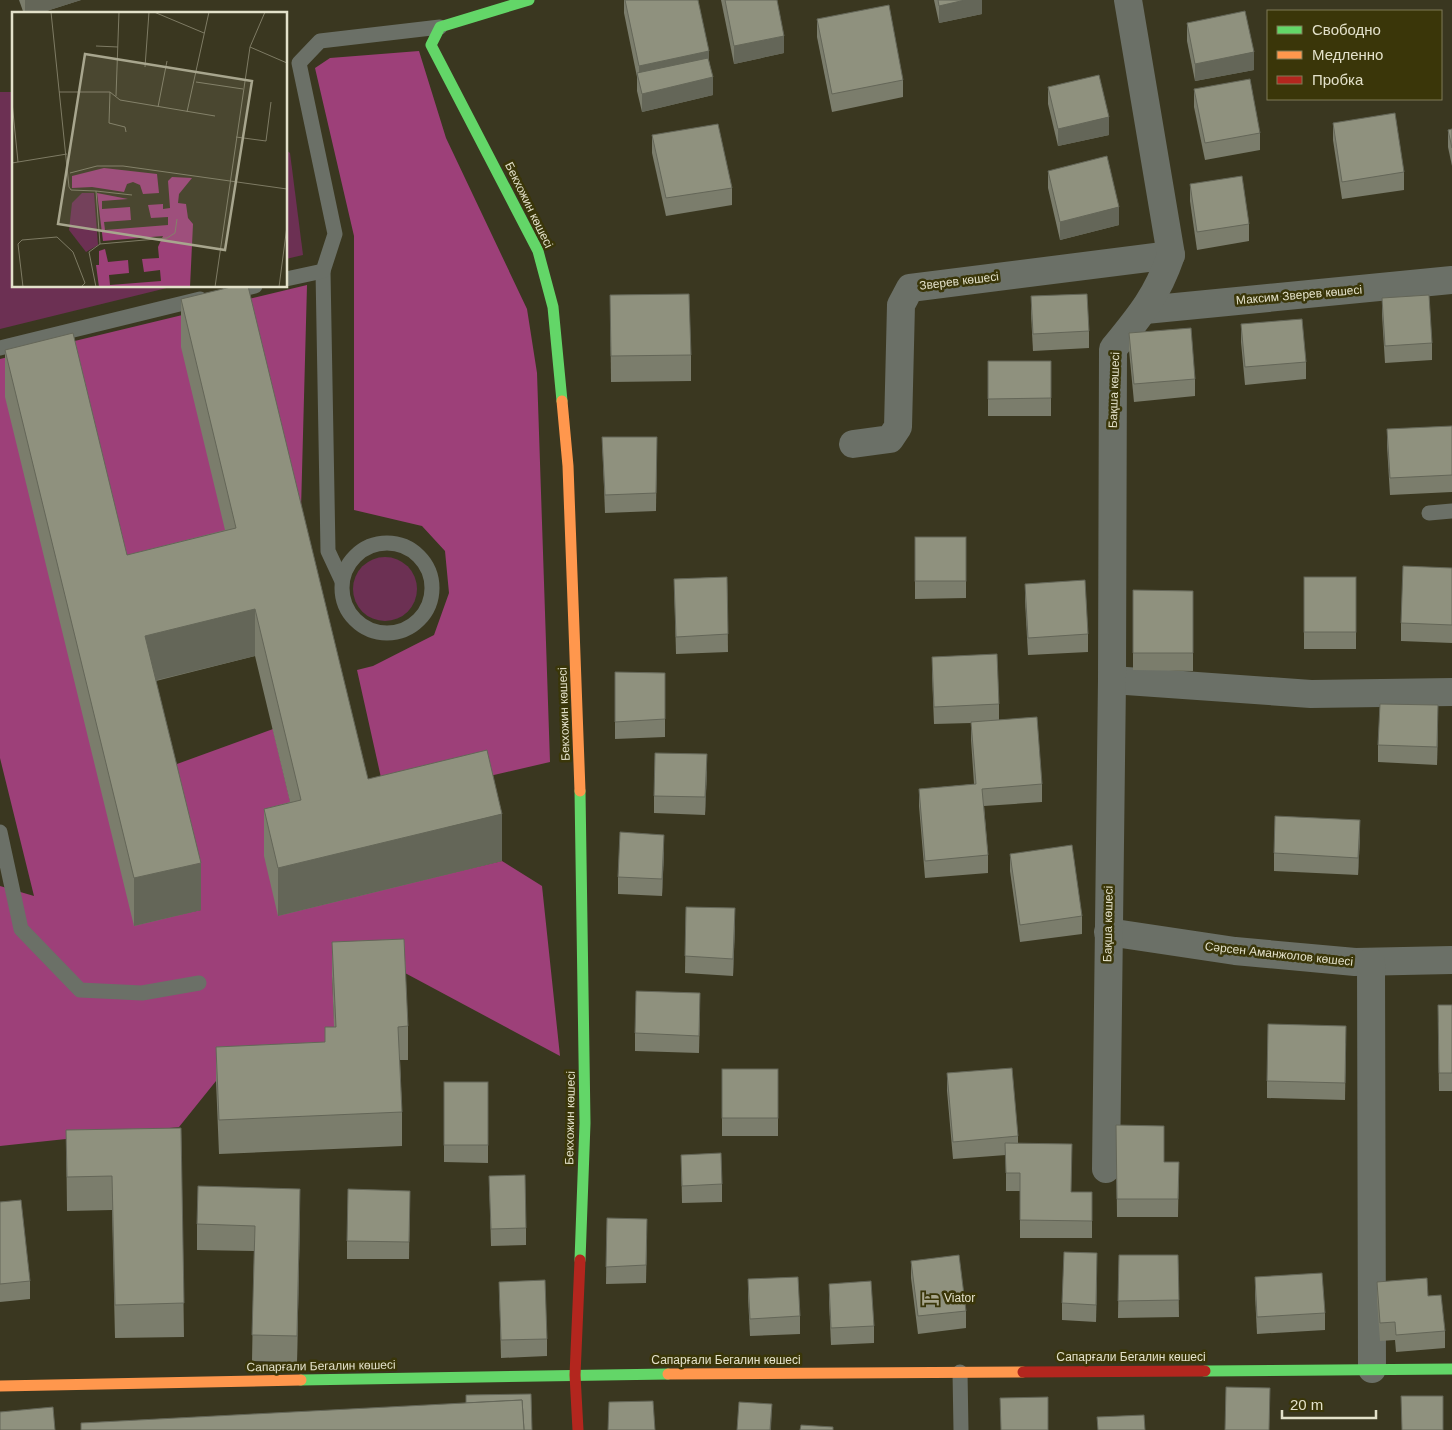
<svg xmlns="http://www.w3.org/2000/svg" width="1452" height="1430" viewBox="0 0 1452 1430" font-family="Arial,sans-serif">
	<rect width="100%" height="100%" fill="#3a3720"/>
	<g fill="#6c3053">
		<polygon points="0,92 14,92 14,286 175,286 0,329"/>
		<polygon points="286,150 290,153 303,255 286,259"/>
		<circle cx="385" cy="589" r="32"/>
	</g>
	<g fill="#9d4079">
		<polygon points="419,51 446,138 527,309 537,373 550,762 386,800 357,670 373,666 434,635 449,593 445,551 422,526 354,510 354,236 315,68 330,58"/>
		<polygon points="307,285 300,547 236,575 127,602 134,925 201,910 166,768 273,729 301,847 278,915 502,861 542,886 560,1056 405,973 332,976 335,1041 216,1081 179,1127 0,1146 0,886 34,896 0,758 0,359"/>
	</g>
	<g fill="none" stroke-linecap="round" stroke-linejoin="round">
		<g stroke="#6b7067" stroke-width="15">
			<polyline points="323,271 328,551 342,581"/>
			<polyline points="286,279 323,271 335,234 299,63 320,41 440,27"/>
			<polyline points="230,292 255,286"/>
			<polyline points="0,348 200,299"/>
			<polyline points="1429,513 1452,511"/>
			<circle cx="387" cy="588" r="45"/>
			<polyline points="0,832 21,929 80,990 142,993 199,983"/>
			<polyline points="960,1372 961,1430"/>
		</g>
		<g stroke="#6b7067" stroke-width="28">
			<polyline points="1145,310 1452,280"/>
			<polyline points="853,444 890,439 898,427 901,305 910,288 1171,255"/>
			<polyline points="1112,680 1311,694 1452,692"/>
			<polyline points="1108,932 1235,951 1355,962 1452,960"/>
			<polyline points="1371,962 1372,1369"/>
			<path d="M1106,1169L1112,680L1113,349C1140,316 1157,296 1171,255L1128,0"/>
		</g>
		<g stroke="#63d668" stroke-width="11">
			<polyline points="529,0 440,27 431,45 538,251 553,307 562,401"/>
			<polyline points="580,1260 585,1123 580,791"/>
			<polyline points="1205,1371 1452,1369"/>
			<polyline points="301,1380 668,1374"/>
		</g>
		<g stroke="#ff974d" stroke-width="11">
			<polyline points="562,401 568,466 580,791"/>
			<polyline points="668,1374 1023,1372"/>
			<polyline points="0,1386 301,1380"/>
		</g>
		<g stroke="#b3261e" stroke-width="11">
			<polyline points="1023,1372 1205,1371"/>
			<polyline points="578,1430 575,1375 580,1260"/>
		</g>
	</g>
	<g fill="#7b7d6c">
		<polygon points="19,0 81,0 37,14 24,14"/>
		<polygon points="624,0 698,0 709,60 713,95 642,112 637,91 637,77 624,13"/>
		<polygon points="721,0 777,0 784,53 734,64"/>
		<polygon points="934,0 982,0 982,14 939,23"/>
		<polygon points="817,19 903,80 903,97 832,112 817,37"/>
		<polygon points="1187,23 1254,70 1195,81 1187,41"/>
		<polygon points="1048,87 1109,135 1058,146 1048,104"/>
		<polygon points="1194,89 1260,133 1260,150 1205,160 1194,107"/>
		<polygon points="1333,123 1404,172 1404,190 1342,199 1333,140"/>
		<polygon points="1452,129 1452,166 1448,147 1448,130"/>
		<polygon points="652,135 732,188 732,205 666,216 652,153"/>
		<polygon points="1048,171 1119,225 1060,240 1048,188"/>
		<polygon points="1190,184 1249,224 1249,241 1197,250 1190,201"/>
		<polygon points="610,295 691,355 691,381 611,382"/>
		<polygon points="1031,296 1089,331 1089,348 1033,351 1031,314"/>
		<polygon points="1382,298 1432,343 1432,360 1385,363 1382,315"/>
		<polygon points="181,299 368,779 502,861 278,916 264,856 264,809 290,802 255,656 156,681 201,910 134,926 5,397 5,350 127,555 225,530 181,347"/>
		<polygon points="1241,324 1306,362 1306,379 1245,385 1241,342"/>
		<polygon points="1129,333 1195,379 1195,396 1134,402 1129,350"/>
		<rect x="988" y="361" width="63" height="55"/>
		<polygon points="1387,429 1452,434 1452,492 1390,495 1387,446"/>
		<polygon points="602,437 657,437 656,511 605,513"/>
		<polygon points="915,537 966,537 966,598 915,599"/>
		<polygon points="1452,568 1452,643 1401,641 1401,623"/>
		<polygon points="727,577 728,652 676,654 674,579"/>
		<rect x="1304" y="577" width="52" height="72"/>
		<polygon points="1025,584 1088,634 1088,652 1028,655 1025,601"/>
		<polygon points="1133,590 1193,591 1193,671 1133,670"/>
		<polygon points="932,657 999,704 999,720 1042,784 1042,802 984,806 988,855 988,873 925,878 919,806 919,789 974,784 971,740 971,723 934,724 932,674"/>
		<polygon points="615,672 665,673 665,737 615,739"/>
		<polygon points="1438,723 1437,765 1378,762 1378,745"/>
		<polygon points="707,771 705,815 654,813 654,796"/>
		<polygon points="1360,837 1358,875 1274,871 1274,853"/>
		<polygon points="664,852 662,896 618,894 618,877"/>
		<polygon points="1010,854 1082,916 1082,934 1020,942 1010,871"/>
		<polygon points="686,907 735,926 733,976 685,973"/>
		<polygon points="332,942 408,1026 408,1060 400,1060 402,1112 402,1146 219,1154 216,1081 216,1047 325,1042 325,1027 334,1027 332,976"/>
		<polygon points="1452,1005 1452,1091 1439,1091 1438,1023"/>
		<polygon points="700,1010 699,1053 635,1051 635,1033"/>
		<polygon points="1346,1043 1345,1100 1267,1098 1267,1081"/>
		<rect x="722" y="1069" width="56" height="67"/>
		<polygon points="947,1073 1018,1136 1018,1143 1071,1192 1092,1192 1092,1238 1020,1238 1020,1191 1006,1191 1006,1155 953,1159 947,1091"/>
		<polygon points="444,1082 488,1082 488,1163 444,1162"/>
		<polygon points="1116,1125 1164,1162 1179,1162 1178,1217 1117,1217"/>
		<polygon points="181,1128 184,1337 115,1338 112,1210 67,1211 66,1130"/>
		<polygon points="681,1155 722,1184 722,1202 682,1203"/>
		<polygon points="489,1176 526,1228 526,1245 491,1246"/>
		<polygon points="410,1191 409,1259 347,1259 347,1241"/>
		<polygon points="0,1202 30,1281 30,1299 0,1302"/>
		<polygon points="300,1215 297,1362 252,1361 254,1251 197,1250 197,1224"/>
		<polygon points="607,1218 647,1236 646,1283 606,1284"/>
		<polygon points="1119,1255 1178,1255 1179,1317 1118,1318"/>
		<polygon points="911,1261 966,1311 966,1328 918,1334 911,1278"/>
		<polygon points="1097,1270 1096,1322 1062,1320 1062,1303"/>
		<polygon points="1255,1277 1325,1313 1325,1330 1257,1334 1255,1295"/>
		<polygon points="748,1279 800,1316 800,1334 750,1336 748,1297"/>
		<polygon points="499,1282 547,1339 547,1356 501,1358"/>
		<polygon points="1377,1282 1428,1296 1445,1331 1445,1348 1396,1352 1395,1340 1380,1341 1377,1300"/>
		<polygon points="829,1284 874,1326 874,1343 831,1345 829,1301"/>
	</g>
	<g fill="#646658">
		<polygon points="25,0 81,0 37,14 25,14"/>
		<polygon points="965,0 982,0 982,14 939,23 939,6"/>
		<polygon points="784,36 784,53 734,64 734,46"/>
		<polygon points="709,51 709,68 639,80 639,66"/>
		<polygon points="1254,52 1254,70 1195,81 1195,64"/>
		<polygon points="713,77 713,95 642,112 642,94"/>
		<polygon points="1109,117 1109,135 1058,146 1058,129"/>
		<polygon points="1119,207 1119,225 1060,240 1060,222"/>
		<polygon points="255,609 255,656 145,683 145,636"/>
		<polygon points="1438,705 1438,723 1437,765 1437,747"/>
		<polygon points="707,754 707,771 705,815 705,797"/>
		<polygon points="502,814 502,861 278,916 278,868"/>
		<polygon points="1360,820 1360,837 1358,875 1358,858"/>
		<polygon points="664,835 664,852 662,896 662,879"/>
		<polygon points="201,863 201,910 134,926 134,878"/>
		<polygon points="735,908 735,926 733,976 733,959"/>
		<polygon points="300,1189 300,1215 297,1362 297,1336"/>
		<polygon points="1097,1253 1097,1270 1096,1322 1096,1305"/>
		<polygon points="772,1404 771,1430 770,1430"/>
	</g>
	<g fill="#8f917e" stroke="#646658">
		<polygon points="625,0 698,0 709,51 639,66"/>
		<polygon points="725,0 777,0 784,36 734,46"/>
		<polygon points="938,0 965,0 939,6"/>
		<polygon points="889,5 903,80 832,94 817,19"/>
		<polygon points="1245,11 1254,52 1195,64 1187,23"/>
		<polygon points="708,58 713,77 642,94 637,73"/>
		<polygon points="1099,75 1109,117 1058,129 1048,87"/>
		<polygon points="1250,79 1260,133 1205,143 1194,89"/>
		<polygon points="1395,113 1404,172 1342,182 1333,123"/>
		<polygon points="718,124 732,188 666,198 652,135"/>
		<polygon points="1452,129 1452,148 1448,130"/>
		<polygon points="1107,156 1119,207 1060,222 1048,171"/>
		<polygon points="1242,176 1249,224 1197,232 1190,184"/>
		<polygon points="235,286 248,286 368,779 487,750 502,814 278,868 264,809 301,800 255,609 145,636 201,863 134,878 5,350 73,333 127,555 236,528 181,299"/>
		<polygon points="689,294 691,355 611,356 610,295"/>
		<polygon points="1087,294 1089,331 1033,334 1031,296"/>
		<polygon points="1429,295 1432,343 1385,346 1382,298"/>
		<polygon points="1302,319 1306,362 1245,367 1241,324"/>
		<polygon points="1191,328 1195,379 1134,384 1129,333"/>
		<polygon points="988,361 1051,361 1051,398 988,399"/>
		<polygon points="1452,426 1452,475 1390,478 1387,429"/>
		<polygon points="602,437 657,437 656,493 605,495"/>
		<rect x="915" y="537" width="51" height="44"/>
		<polygon points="1403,566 1452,568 1452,625 1401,623"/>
		<polygon points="727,577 728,634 676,637 674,579"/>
		<rect x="1304" y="577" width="52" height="55"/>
		<polygon points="1085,580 1088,634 1028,638 1025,584"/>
		<polygon points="1133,590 1193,591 1193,653 1133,653"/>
		<polygon points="997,654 999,704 934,707 932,657"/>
		<polygon points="615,672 665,673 665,719 615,722"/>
		<polygon points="1380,704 1438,705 1437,747 1378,745"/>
		<polygon points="1037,717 1042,784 982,789 988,855 925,861 919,789 976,784 971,722"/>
		<polygon points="655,753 707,754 705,797 654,796"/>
		<polygon points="1275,816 1360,820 1358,858 1274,853"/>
		<polygon points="620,832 664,835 662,879 618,877"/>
		<polygon points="1072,845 1082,916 1020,925 1010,854"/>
		<polygon points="686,907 735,908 733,959 685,956"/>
		<polygon points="404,939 408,1026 398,1027 402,1112 219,1120 216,1047 325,1042 325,1027 336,1027 332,942"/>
		<polygon points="636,991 700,993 699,1036 635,1033"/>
		<polygon points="1438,1005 1452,1005 1452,1073 1439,1073"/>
		<polygon points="1268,1024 1346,1026 1345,1083 1267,1081"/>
		<polygon points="1012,1068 1018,1136 953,1142 947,1073"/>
		<rect x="722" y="1069" width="56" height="49"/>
		<rect x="444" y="1082" width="44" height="63"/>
		<polygon points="1116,1125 1164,1126 1164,1162 1179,1162 1178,1199 1117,1199"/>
		<polygon points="181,1128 184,1303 115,1305 112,1176 67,1177 66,1130"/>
		<polygon points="1005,1143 1072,1144 1071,1192 1092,1192 1092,1221 1020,1220 1020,1173 1006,1173"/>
		<polygon points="721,1153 722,1184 682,1186 681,1155"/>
		<polygon points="525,1175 526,1228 491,1229 489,1176"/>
		<polygon points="198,1186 300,1189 297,1336 252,1335 255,1226 197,1224"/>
		<polygon points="348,1189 410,1191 409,1242 347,1241"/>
		<polygon points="21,1200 30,1281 0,1284 0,1202"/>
		<polygon points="607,1218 647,1219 646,1265 606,1267"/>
		<polygon points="1064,1252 1097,1253 1096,1305 1062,1303"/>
		<polygon points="959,1255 966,1311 918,1316 911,1261"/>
		<polygon points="1119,1255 1178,1255 1179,1300 1118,1301"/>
		<polygon points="1322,1273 1325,1313 1257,1317 1255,1277"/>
		<polygon points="798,1277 800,1316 750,1319 748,1279"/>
		<polygon points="1427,1278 1428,1296 1441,1295 1445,1331 1396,1335 1395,1322 1380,1323 1377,1282"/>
		<polygon points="545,1280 547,1339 501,1340 499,1282"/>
		<polygon points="871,1281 874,1326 831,1328 829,1284"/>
		<polygon points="1226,1387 1270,1388 1269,1430 1225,1430"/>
		<polygon points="531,1394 532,1430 524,1430 522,1400 466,1403 466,1395"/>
		<polygon points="1401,1396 1443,1396 1443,1430 1402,1430"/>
		<polygon points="1048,1397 1048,1430 1001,1430 1000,1398"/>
		<polygon points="522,1400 524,1430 81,1430 81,1423"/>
		<polygon points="653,1401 655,1430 608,1430 609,1402"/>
		<polygon points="739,1402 772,1404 770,1430 737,1430"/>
		<polygon points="53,1407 55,1430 0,1430 0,1412"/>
		<polygon points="1144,1415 1145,1430 1098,1430 1097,1417"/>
		<polygon points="801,1425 833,1427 833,1430 800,1430"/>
	</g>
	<defs>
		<symbol id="hotel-bare" viewBox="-9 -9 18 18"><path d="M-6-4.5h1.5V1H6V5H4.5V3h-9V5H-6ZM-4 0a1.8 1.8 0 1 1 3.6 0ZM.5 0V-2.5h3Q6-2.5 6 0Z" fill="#a8a68e" stroke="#3a3609" stroke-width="2.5" paint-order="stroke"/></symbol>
	</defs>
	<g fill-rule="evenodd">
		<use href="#hotel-bare" x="918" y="1286" width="25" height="25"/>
	</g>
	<g text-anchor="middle" stroke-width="5" stroke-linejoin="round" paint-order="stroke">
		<g font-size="12" fill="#e3e1ca" stroke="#3a3609">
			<text transform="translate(529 205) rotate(64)" y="4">Бекхожин көшесі</text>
			<text transform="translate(959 281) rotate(-7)" y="4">Зверев көшесі</text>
			<text transform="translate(1299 295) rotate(-5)" y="4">Максим Зверев көшесі</text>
			<text transform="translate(1114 390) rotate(-88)" y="4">Бақша көшесі</text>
			<text transform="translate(564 714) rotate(-92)" y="4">Бекхожин көшесі</text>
			<text transform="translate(1108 924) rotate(-89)" y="4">Бақша көшесі</text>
			<text transform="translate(1279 954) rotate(6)" y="4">Сәрсен Аманжолов көшесі</text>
			<text transform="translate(570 1118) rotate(-89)" y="4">Бекхожин көшесі</text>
			<text x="1131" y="1361">Сапарғали Бегалин көшесі</text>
			<text x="726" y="1364">Сапарғали Бегалин көшесі</text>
			<text transform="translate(321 1366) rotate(-1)" y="4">Сапарғали Бегалин көшесі</text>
		</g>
		<g font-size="12" fill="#e3e1ca" stroke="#3a3609" text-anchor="start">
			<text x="944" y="1302">Viator</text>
		</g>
	</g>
	<g transform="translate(12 12)">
		<rect width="275" height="275" fill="#3a3720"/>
		<path d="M70,181H82L86,233L74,240L57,218L60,191Z" fill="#6c3053"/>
		<path d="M92,156L145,162L147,181L131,182L128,173L121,170L115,172L112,180L80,175L60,176V164ZM160,165L180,166L167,182L166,191L174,192L176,206L181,212L178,275H87L84,253H87V239L93,237L96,250L116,248L117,261L97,263L98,273L149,269L148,258L132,260L130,247L147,246L146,235L151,224L91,229L85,181L116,187L90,189V197L118,195L119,208L92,210L93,218L156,213V205L139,206L136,193L151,192V197L158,196L156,169Z" fill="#9d4079"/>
		<path fill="none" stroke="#7e7b64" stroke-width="1" d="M39,0L57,175L59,178L84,179L88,232L155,226L163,221L165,207M142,0L192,21M84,34L106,35M238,35L275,51M133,55L137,0M184,70L231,77M47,80H98L108,88L203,104M98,80L97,111L113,115L114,120M104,84L107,0M0,90L6,150M146,95L155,49M175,100L197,0M224,125L254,129L259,90M0,151L55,142M58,161L85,154H111L275,177M84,179L120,183M11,275L6,232L10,228L45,225L61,240L73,271L69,275M84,275L77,240L88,232M203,275L238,35L253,0M267,275L275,214"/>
		<path fill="#a8a68e" fill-opacity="0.15" stroke="#a8a68e" stroke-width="2.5" d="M73,42L240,69L213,238L46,212Z"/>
		<rect width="275" height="275" fill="none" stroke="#e3e1ca" stroke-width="2.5"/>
	</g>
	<rect x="1267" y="10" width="175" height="90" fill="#3a3609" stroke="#7e7a56"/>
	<rect x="1277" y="26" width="25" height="8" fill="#63d668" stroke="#7e7a56"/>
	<text x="1312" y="35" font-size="15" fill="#e3e1ca">Свободно</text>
	<rect x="1277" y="51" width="25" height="8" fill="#ff974d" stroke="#7e7a56"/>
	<text x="1312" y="60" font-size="15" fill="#e3e1ca">Медленно</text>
	<rect x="1277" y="76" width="25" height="8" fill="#b3261e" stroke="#7e7a56"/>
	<text x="1312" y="85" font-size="15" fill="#e3e1ca">Пробка</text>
	<path d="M1282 1410v8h94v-8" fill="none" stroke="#e3e1ca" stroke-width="2.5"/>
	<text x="1290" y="1410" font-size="15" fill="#e3e1ca" stroke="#3a3609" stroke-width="4" paint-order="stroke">20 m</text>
</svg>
